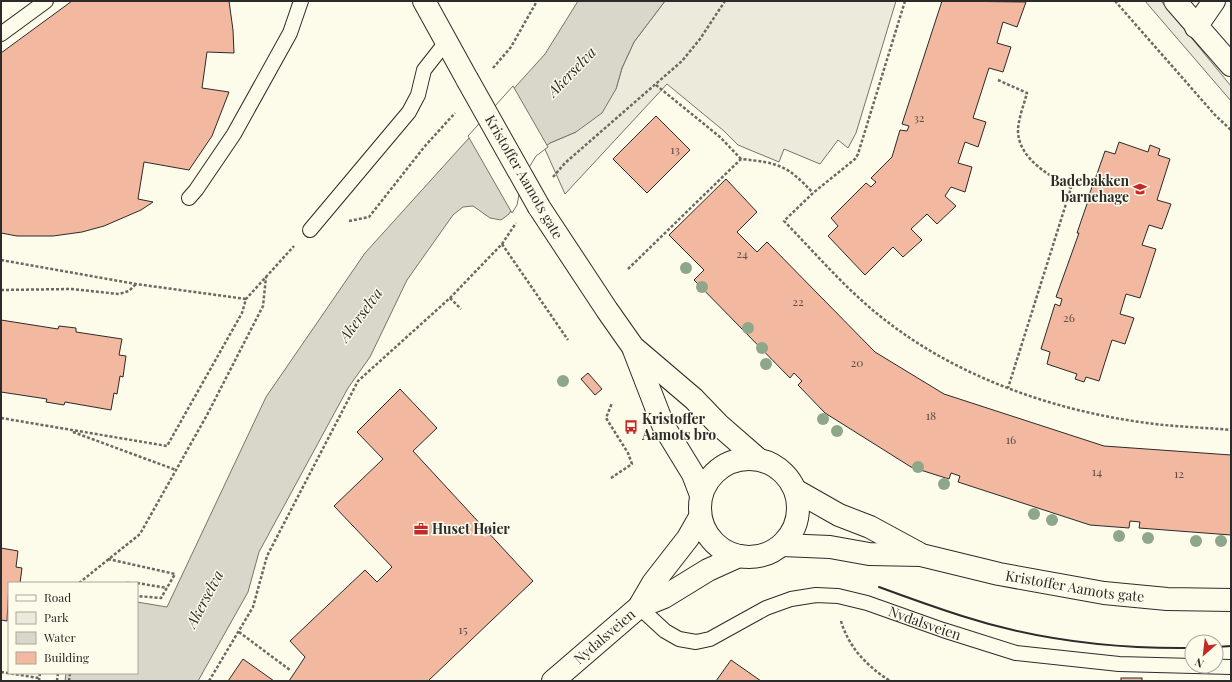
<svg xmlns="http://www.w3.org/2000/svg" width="1232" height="682" viewBox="0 0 1232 682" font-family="'Playfair Display',serif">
	<rect width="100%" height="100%" fill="#fdfbea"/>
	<polygon fill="#ecebdb" stroke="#74746e" points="665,1 896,1 856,133 848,148 838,140 820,164 784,149 779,162 738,145 724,131 667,84 565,194 544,147 550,143 576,132 616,89 622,68 634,42"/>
	<polygon fill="#eceadb" stroke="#74746e" points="1145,1 1161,1 1231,86 1231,101"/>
	<polygon fill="#d8d7c9" stroke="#74746e" points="578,1 665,1 634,42 622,68 616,89 602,113 576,132 550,143 535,155 520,178 515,204 509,214 501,220 490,218 473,206 463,207 453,215 407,280 370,357 348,388 259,552 248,592 198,681 65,681 66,673 137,673 137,602 167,607 266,397 365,253 545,54"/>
	<polygon fill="#fdfbea" stroke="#74746e" points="513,86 548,147 536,156 522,179 517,205 512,213 468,136"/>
	<g fill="#f2b8a0" stroke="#2b2b2b">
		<polygon points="72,1 229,1 233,30 234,53 207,52 202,88 229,92 212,136 189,170 144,162 138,199 153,202 141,210 104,226 82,232 53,236 17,236 1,233 1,53"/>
		<polygon points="942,1 1026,2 1017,27 1003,22 997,43 1011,47 1003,72 989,68 973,118 986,122 978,147 965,142 958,163 972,167 965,192 951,187 945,196 956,206 937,224 927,214 911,229 922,240 903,257 893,247 865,275 828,236 838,226 831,218 866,183 871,187 876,182 871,178 892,157 900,130 907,131 909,126 902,124"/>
		<polygon points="656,116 690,150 647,193 613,159"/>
		<polygon points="1119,142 1148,152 1150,145 1160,149 1158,155 1170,159 1157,200 1171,204 1162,229 1149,225 1142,245 1156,249 1140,298 1126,294 1120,314 1134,318 1125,344 1112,340 1099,381 1086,377 1084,382 1075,379 1077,374 1047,364 1050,352 1041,349 1055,304 1060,306 1062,299 1056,297 1079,233 1077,233 1088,201 1093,203 1095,197 1089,195 1098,171 1105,151 1115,154"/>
		<polygon points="726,179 757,212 737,232 757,252 767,242 875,352 944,394 1104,446 1231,455 1231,535 1139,528 1140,522 1130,521 1129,528 1090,525 958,482 960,476 951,473 949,479 911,467 825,413 798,385 802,381 794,373 790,378 694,280 704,270 669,235"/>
		<polygon points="1,320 58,329 59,326 76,328 76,332 122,339 119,355 126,356 123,377 120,376 117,394 114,393 111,410 65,402 64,405 46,402 47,399 1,392"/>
		<polygon points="588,373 602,389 595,395 581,379"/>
		<polygon points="400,389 437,428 413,451 533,581 428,681 289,681 305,657 290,641 365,570 377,582 392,567 334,506 383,459 357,432"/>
		<polygon points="1,548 18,551 16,567 22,568 20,583 9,583 7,621 1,620"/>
		<polygon points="243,659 274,681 228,681"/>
		<polygon points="731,660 761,681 716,681"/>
		<rect x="1121" y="678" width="21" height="3"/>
	</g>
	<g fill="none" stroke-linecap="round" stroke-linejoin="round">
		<defs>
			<g id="service">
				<polyline points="1,34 46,1"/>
				<polyline points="189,198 196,190 234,134 290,33 301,1"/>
				<polyline points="310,230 409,112 418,95 424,70 446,42"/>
				<path id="s1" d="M639,607L665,631L679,639L696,642L710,639L766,608L791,599L816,595L838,596L867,603L943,630L1016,653L1119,664L1231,667"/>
			</g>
			<g id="minor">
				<polyline points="1175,1 1231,65"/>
				<polyline points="1196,27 1214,1"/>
				<polyline points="639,607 664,597 708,570 739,556"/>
				<path id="s2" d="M553,681L639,607L653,583L688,538L700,517"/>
			</g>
			<g id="tertiary">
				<polyline points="424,1 467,79"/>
				<polyline points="539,207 607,310 633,347 694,399 719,425 758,459"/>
				<polyline points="634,350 663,425 693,474 701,495"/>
				<circle cx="749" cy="508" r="49"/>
				<polyline points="795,490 839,515 870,527 918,553"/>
				<path id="s3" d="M782,545L830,547L869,554L921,555L999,574L1104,593L1167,599L1231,600"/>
			</g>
		</defs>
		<use href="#service" stroke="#2b2b2b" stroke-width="16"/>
		<use href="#minor" stroke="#2b2b2b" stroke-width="24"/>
		<use href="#tertiary" stroke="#2b2b2b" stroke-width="24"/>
		<g stroke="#6a6964" stroke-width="2.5" stroke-dasharray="3 2" stroke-linecap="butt">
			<path d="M905,1L858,154L855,159L813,193L784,221C818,256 850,294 889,323C966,382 1068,415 1164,425C1186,427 1209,428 1231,430"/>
			<polyline points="1115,1 1215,115 1231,130"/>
			<polyline points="493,68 511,47 537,1"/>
			<path d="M998,80L1027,93C1024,104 1019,117 1018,129C1017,158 1050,176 1071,188L1008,388"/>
			<polyline points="656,85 720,137 741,159"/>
			<polyline points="553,177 565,163 682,61 700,39 725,1"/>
			<polyline points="349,221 369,217 425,146 455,113"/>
			<polyline points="502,244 568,340"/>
			<polyline points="1,260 136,284 246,299"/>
			<path d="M628,269L741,159C779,163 787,165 813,193"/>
			<polyline points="1,290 71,289 119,294 129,291 136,284"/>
			<polyline points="450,298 461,309"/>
			<polyline points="1,418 167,446 242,313 246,299 294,246"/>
			<polyline points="73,432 176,470"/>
			<polyline points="611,478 632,464 628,453 606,418 612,403"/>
			<polyline points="108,559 175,574 161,598 137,596"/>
			<polyline points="79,583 140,534 207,415 263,306 266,277"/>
			<polyline points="126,583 129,583"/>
			<polyline points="137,583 167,588"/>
			<path d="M841,621C849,648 867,666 890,681"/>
			<polyline points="239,632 290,670"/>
			<polyline points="1,672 39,678"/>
			<polyline points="39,681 40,673"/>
			<polyline points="57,681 58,673"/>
			<polyline points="69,681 70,673"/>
			<polyline points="209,681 253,607 267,556 358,381 450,298 502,244 516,223"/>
		</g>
		<use href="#service" stroke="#fdfbea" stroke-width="14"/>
		<use href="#minor" stroke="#fdfbea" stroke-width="22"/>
		<use href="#tertiary" stroke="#fdfbea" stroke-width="22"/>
		<defs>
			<polyline id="tertiary-bridge" points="467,79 539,207"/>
		</defs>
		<use href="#tertiary-bridge" stroke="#2b2b2b" stroke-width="24" stroke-linecap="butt"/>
		<use href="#tertiary-bridge" stroke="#fdfbea" stroke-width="22"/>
		<g stroke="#2b2b2b" stroke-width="2">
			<path d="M879,587C906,597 934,607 962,616C1036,640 1114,649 1192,648"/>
			<polyline points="1216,647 1231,646"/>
		</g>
	</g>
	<g fill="#8ea78a">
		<circle cx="686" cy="268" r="6"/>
		<circle cx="702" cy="287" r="6"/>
		<circle cx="748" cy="328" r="6"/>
		<circle cx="762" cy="348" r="6"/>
		<circle cx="766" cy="364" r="6"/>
		<circle cx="563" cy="381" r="6"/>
		<circle cx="823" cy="419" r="6"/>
		<circle cx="837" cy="431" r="6"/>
		<circle cx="918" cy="467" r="6"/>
		<circle cx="944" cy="484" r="6"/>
		<circle cx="1034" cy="514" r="6"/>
		<circle cx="1052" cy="520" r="6"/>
		<circle cx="1119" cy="536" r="6"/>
		<circle cx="1148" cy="538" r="6"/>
		<circle cx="1196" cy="541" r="6"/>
		<circle cx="1221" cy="541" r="6"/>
	</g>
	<defs>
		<symbol id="school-bare" viewBox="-9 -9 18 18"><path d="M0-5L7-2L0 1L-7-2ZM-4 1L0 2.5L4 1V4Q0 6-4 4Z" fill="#c62828" stroke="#fdfbea" stroke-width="2.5" paint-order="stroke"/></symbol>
		<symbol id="bus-bare" viewBox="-9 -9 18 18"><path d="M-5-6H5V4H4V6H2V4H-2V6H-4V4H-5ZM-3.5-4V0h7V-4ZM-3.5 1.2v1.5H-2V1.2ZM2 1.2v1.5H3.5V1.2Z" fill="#c62828" stroke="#fdfbea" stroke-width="2.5" paint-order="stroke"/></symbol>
		<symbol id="office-bare" viewBox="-9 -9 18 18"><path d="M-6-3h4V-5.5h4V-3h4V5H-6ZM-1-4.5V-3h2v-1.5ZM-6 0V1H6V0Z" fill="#c62828" stroke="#fdfbea" stroke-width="2.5" paint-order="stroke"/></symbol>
	</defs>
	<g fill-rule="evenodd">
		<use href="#school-bare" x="1130" y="179" width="20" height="20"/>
		<use href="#bus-bare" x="621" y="417" width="20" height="20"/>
		<use href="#office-bare" x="411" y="519" width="20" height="20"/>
	</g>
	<g text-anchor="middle" stroke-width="3" stroke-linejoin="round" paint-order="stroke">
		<g font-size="12" fill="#5d4e48">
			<text x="919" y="122">32</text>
			<text x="675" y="154">13</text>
			<text x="742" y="258">24</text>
			<text x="798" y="306">22</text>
			<text x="1069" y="322">26</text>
			<text x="857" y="367">20</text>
			<text x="931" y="420">18</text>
			<text x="1011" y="444">16</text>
			<text x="1097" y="476">14</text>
			<text x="1179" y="478">12</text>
			<text x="463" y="634">15</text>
		</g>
		<g font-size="14" fill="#2b2b2b" stroke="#fdfbea">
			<text transform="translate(524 177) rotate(60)" y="5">Kristoffer Aamots gate</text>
			<text dy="5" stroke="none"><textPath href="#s3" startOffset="297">Kristoffer Aamots gate</textPath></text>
			<text dy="5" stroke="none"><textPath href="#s1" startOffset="312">Nydalsveien</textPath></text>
			<text dy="5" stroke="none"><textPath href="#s2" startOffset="68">Nydalsveien</textPath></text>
		</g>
		<g font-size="14" font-weight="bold" fill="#2b2b2b" stroke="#fdfbea" text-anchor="start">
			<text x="1129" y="186" text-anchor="end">Badebakken<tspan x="1129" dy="16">barnehage</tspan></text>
			<text x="642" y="424">Kristoffer<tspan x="642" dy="16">Aamots bro</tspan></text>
			<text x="432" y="534">Huset Høier</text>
		</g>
		<g font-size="15" font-style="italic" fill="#2b2b2b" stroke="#fdfbea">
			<text transform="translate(572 72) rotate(-46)" y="5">Akerselva</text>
			<text transform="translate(361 315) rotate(-54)" y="5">Akerselva</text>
			<text transform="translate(205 599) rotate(-62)" y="5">Akerselva</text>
		</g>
	</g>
	<rect width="1232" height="682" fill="none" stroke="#2b2b2b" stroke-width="4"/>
	<rect x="8" y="582" width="130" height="92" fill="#fdfbea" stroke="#a9a89e"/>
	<rect x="16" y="595" width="20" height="6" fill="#fdfbea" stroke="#a9a89e"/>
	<text x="44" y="602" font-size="12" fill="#2b2b2b">Road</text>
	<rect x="16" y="612" width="20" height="12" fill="#ecebdb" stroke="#a9a89e"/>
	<text x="44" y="622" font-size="12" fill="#2b2b2b">Park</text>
	<rect x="16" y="632" width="20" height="12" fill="#d8d7c9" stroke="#a9a89e"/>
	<text x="44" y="642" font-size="12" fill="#2b2b2b">Water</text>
	<rect x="16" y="652" width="20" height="12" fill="#f2b8a0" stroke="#a9a89e"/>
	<text x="44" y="662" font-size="12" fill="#2b2b2b">Building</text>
	<g transform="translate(1204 654) rotate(208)"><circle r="19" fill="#fdfbea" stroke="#a9a89e"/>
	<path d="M0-3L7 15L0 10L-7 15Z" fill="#c62828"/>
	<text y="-6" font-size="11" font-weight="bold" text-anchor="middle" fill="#2b2b2b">N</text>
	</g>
</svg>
